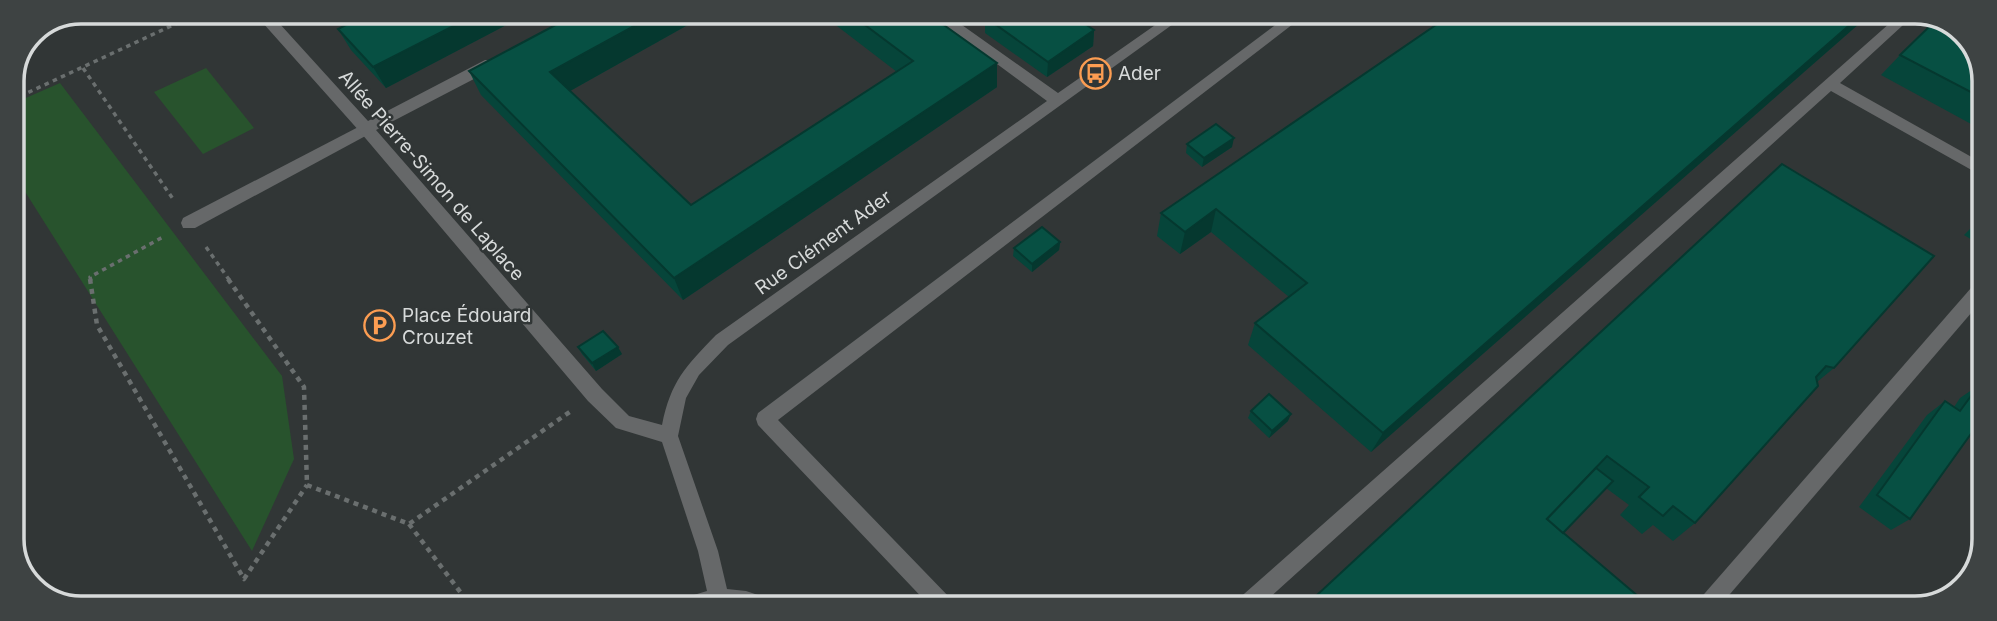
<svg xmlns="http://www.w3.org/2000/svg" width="1997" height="621" viewBox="0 0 1997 621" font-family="Inter,sans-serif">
	<rect width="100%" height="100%" fill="#313636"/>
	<g fill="#28532d">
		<polygon points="206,68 254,128 203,154 154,92"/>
		<polygon points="60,83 282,376 294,459 252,551 12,171 12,104"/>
	</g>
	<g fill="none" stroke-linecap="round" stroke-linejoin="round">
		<g stroke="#6a6f6f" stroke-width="3.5" stroke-dasharray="4.5 4.5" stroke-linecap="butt">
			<polyline points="83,68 173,199"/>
			<polyline points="12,100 201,12"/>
			<polyline points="206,247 230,281"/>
			<polyline points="91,281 90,277 163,237"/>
		</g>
		<g stroke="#6a6f6f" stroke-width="4.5" stroke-dasharray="5 5" stroke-linecap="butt">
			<polyline points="90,279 97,325 244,579 307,485"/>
			<polyline points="228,279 304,387 307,485 409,524 571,411"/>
			<polyline points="409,524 461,593 467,607"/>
		</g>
		<g fill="#666869" fill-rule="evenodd">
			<polygon points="1290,14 1306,14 778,420 952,600 955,607 931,607 758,425 756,419 758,413"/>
			<polygon points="1899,15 1914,15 1840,83 1984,164 1984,177 1831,91 1258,608 1233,608 1236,601"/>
			<polygon points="1984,278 1984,298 1718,608 1695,608 1698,601 1978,280"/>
		</g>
		<polygon fill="#666869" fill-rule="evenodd" points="366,123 371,125 374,129 371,133 195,228 183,228 181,223 183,218"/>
		<g fill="#666869" fill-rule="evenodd">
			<polygon points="82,12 93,12 36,40 29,41 33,32"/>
			<path d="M253,12H269L368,121L485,60H495L497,64L495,68L376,130L602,389L629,416L662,425C671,381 685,367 716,335L1047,101L928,13H945L1058,93L1171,14H1187L728,345L699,375L686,398L678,436L718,551L727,589L746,591L773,600L776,607H674L677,600L707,591L698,551L662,442L616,428L588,401L361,133Z"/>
		</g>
	</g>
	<g fill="#06453a">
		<polygon points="334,13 529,13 386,88 351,50 338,29 346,25"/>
		<polygon points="578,13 709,13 570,91 691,205 897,72 820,13 927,13 997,87 683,300 481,95 469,71"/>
		<polygon points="1452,14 1869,15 1371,452 1248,345 1255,323 1289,297 1211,232 1180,254 1157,236 1161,213"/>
		<polygon points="985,17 1094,30 1093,46 1047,77 985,33"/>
		<polygon points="1900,55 1985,77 1984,131 1881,75"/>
		<polygon points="1187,144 1232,147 1202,167 1186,153"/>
		<polygon points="1782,164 1834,368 1817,382 1695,523 1673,541 1653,525 1642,534 1620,515 1629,505 1606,488 1303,608"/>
		<polygon points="1984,215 1984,247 1964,235"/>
		<polygon points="1060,242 1059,250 1032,272 1013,256 1014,248"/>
		<polygon points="578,347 622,354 596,371 582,354"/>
		<polygon points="1979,385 1910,519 1891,530 1859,507 1927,415 1945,401 1954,407 1960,398"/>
		<polygon points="1251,411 1288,421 1269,438 1248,418"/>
	</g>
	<g fill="#05382f">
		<polygon points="479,13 529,13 386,88 373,67"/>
		<polygon points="658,13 709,13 561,96 550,72"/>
		<polygon points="1861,15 1869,15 1371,452 1383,433"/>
		<polygon points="1094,30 1093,46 1047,77 1048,62"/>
		<polygon points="997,63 997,87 683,300 674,278"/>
		<polygon points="1234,138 1232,147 1202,167 1204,158"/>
		<polygon points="1216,209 1211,232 1180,254 1185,232"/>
		<polygon points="1060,242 1059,250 1032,272 1032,264"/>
		<polygon points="618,347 622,354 596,371 592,363"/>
		<polygon points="1291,414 1288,421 1269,438 1272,431"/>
	</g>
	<g fill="#075043" stroke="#05382f" stroke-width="2">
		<polygon points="341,13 479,13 373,67 338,29 350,23"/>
		<polygon points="578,13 658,13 550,72 691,205 913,61 849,13 927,13 997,63 674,278 469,71"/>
		<polygon points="991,13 1070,14 1094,30 1048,62 985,17"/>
		<polygon points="1452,14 1861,15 1383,433 1255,323 1307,283 1216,209 1185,232 1161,213"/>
		<polygon points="1932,24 1972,45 1985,77 1984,99 1900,55"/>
		<polygon points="1216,124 1234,138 1204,158 1187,144"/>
		<polygon points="1782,164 1934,256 1834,368 1826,366 1816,377 1818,386 1695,523 1673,506 1663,516 1639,497 1649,487 1607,456 1547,519 1652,608 1303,608"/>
		<polygon points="1984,216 1984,233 1973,227"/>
		<polygon points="1042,227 1060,242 1032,264 1014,248"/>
		<polygon points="603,331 618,347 592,363 578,347"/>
		<polygon points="1979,385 1983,387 1983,417 1910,519 1877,495 1945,401 1960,411"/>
		<polygon points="1269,394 1291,414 1272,431 1251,411"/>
		<polygon points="1596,468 1613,481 1563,533 1547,519"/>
	</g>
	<defs>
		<symbol id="bus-ring" viewBox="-11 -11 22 22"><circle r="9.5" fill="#313636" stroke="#fc9d52" stroke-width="1.5"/><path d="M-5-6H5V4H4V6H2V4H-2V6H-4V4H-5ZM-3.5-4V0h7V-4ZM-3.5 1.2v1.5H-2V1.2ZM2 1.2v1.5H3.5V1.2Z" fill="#fc9d52"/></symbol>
		<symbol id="parking-ring" viewBox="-11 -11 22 22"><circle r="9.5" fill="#313636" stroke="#fc9d52" stroke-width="1.5"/><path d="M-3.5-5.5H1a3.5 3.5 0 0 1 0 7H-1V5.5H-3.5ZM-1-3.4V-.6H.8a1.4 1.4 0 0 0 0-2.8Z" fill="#fc9d52"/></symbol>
	</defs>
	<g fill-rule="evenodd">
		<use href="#bus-ring" x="1078" y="56" width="35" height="35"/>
		<use href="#parking-ring" x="362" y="308" width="35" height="35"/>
	</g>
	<g text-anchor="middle" stroke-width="5" stroke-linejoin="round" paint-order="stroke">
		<g font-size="19" fill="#d7dada" stroke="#313636" text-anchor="start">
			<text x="1118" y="80">Ader</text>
			<text x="402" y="322">Place Édouard<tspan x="402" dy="22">Crouzet</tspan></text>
		</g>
		<g font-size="19" fill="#d7dada" stroke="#313636">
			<text transform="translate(432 175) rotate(49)" y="7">Allée Pierre-Simon de Laplace</text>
			<text transform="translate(823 242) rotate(-36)" y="7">Rue Clément Ader</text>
		</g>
	</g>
	<path d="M0 0H1997V621H0ZM81 24H1915A57 57 0 0 1 1972 81V539A57 57 0 0 1 1915 596H81A57 57 0 0 1 24 539V81A57 57 0 0 1 81 24Z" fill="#3e4343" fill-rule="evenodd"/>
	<path fill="none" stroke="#d7dada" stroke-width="3.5" d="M81 24H1915A57 57 0 0 1 1972 81V539A57 57 0 0 1 1915 596H81A57 57 0 0 1 24 539V81A57 57 0 0 1 81 24Z"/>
</svg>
